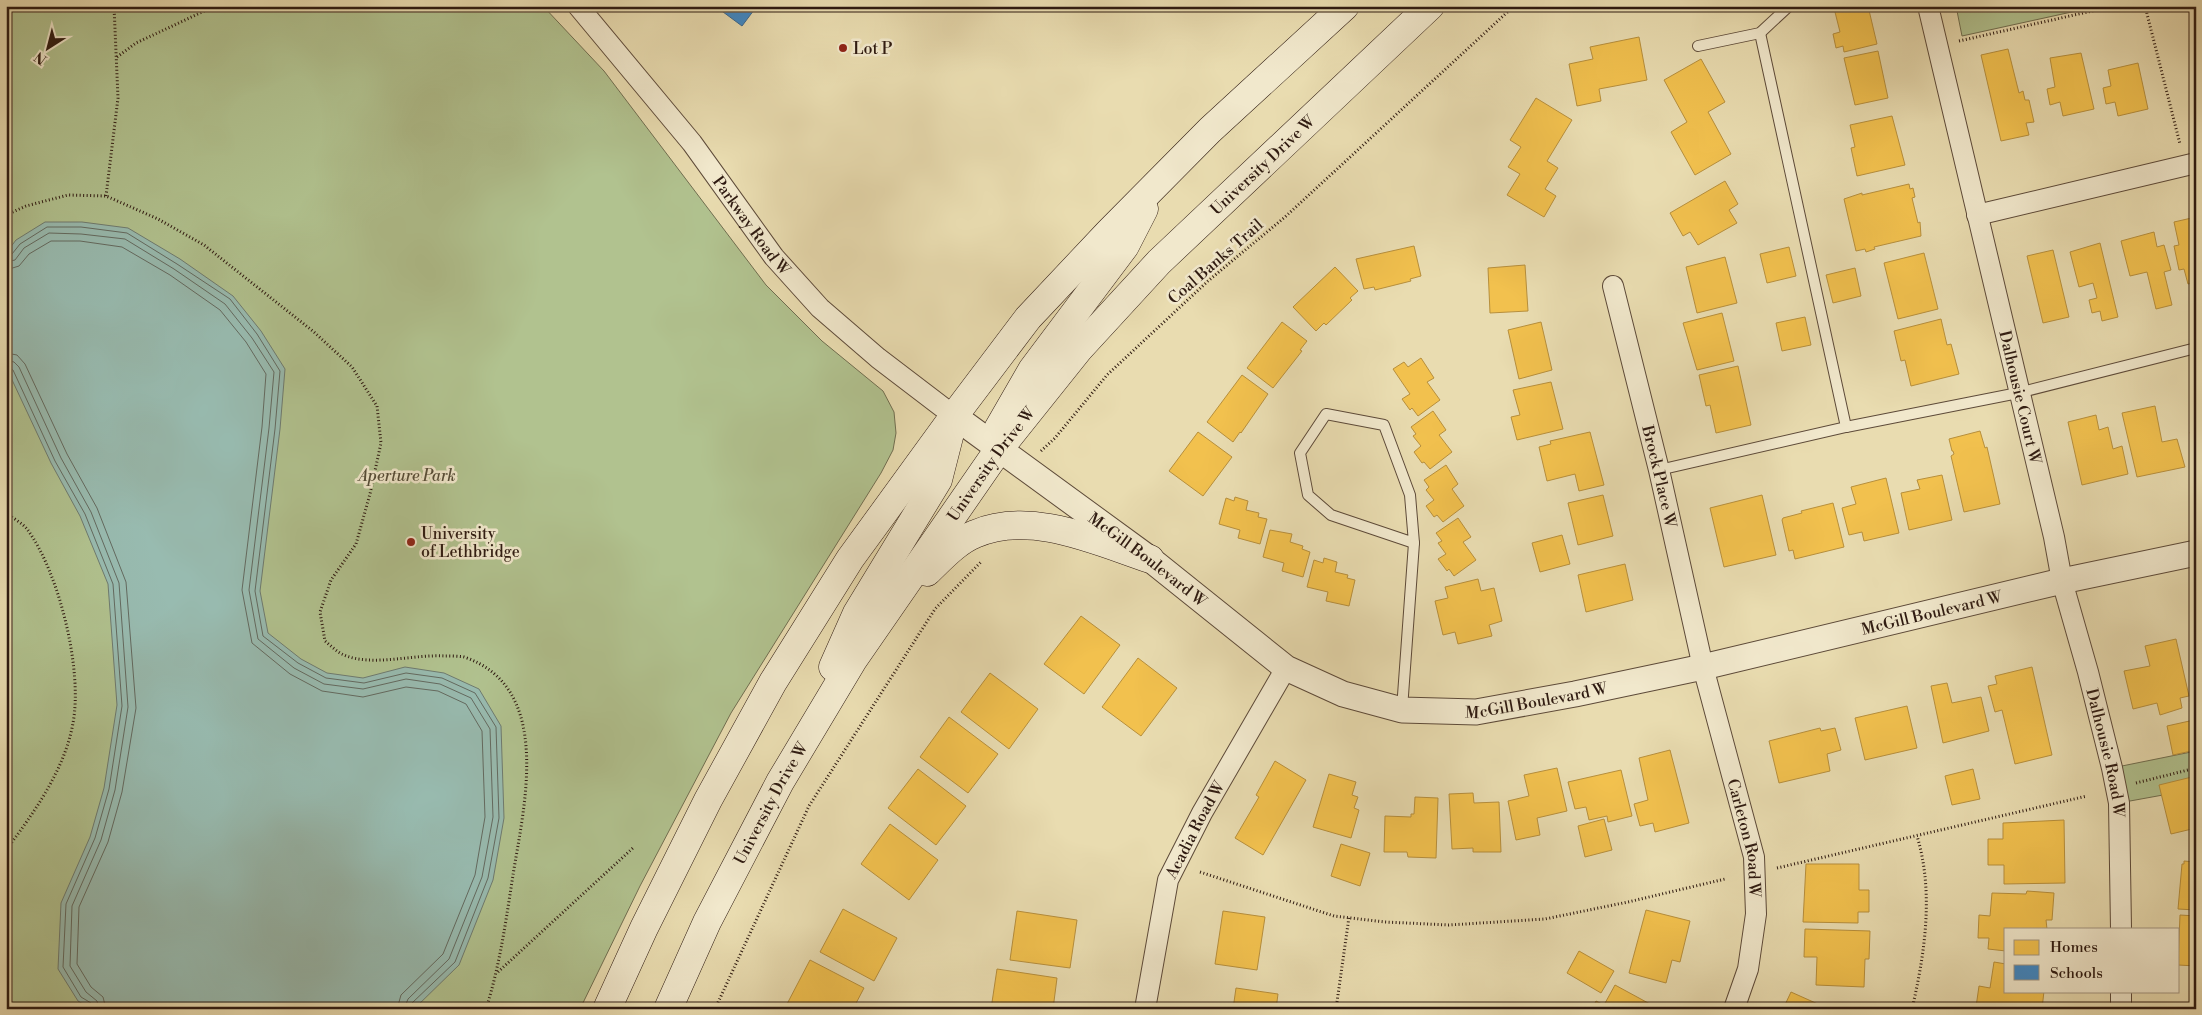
<svg xmlns="http://www.w3.org/2000/svg" width="2202" height="1015" viewBox="0 0 2202 1015" font-family="'Libre Bodoni',serif">
	<rect width="100%" height="100%" fill="#e9dcb0"/>
	<filter id="stains"><feTurbulence type="fractalNoise" baseFrequency=".004" numOctaves="4"/><feColorMatrix values="0 0 0 0 .2 0 0 0 0 .09 0 0 0 0 .02 0 0 0 .5 -.17"/></filter>
	<radialGradient id="worn" r=".72"><stop offset=".6" stop-color="#630" stop-opacity="0"/><stop offset="1" stop-color="#630" stop-opacity=".3"/></radialGradient>
	<g fill="#b1c28f" stroke="#706e50">
		<polygon points="6,6 543,6 604,71 766,285 822,341 883,391 894,412 896,433 893,450 881,473 731,713 640,886 580,1009 6,1009"/>
		<polygon points="1956,6 2099,6 1962,36"/>
		<polygon points="2196,751 2196,789 2119,803 2112,768"/>
	</g>
	<polygon fill="#98bbb0" stroke="#6e7b70" points="45,222 82,222 128,228 180,259 233,296 261,331 285,369 280,429 260,591 268,633 301,659 327,673 363,678 405,667 444,673 479,689 501,726 504,818 493,880 459,965 414,1009 91,1009 78,1001 58,969 61,903 90,837 104,788 117,705 108,584 80,516 51,463 6,367 6,253 16,240"/>
	<g fill="#f2c14e" stroke="#b78f3c">
		<polygon points="1840,6 1868,6 1877,44 1844,52 1843,46 1836,48 1833,34 1840,32 1834,8"/>
		<polygon points="1639,37 1647,80 1599,89 1601,101 1577,106 1569,64 1593,59 1590,47"/>
		<polygon points="2008,49 2019,93 2023,91 2025,100 2029,100 2034,122 2026,123 2029,135 2001,141 1981,55"/>
		<polygon points="1878,51 1888,98 1855,105 1844,58"/>
		<polygon points="2081,53 2094,109 2063,116 2060,102 2050,105 2047,89 2055,87 2050,58"/>
		<polygon points="1701,59 1725,102 1708,112 1731,154 1695,175 1671,132 1687,122 1664,80"/>
		<polygon points="2138,63 2148,109 2118,116 2115,102 2106,104 2103,88 2111,86 2108,70"/>
		<polygon points="1536,98 1572,120 1547,161 1558,168 1545,189 1556,196 1544,217 1507,195 1520,174 1508,167 1521,147 1510,140"/>
		<polygon points="1892,116 1905,165 1857,176 1851,148 1855,147 1850,125"/>
		<polygon points="1725,181 1738,204 1729,210 1737,223 1698,245 1690,232 1683,236 1670,213"/>
		<polygon points="1909,184 1910,189 1913,188 1915,197 1912,198 1918,223 1920,222 1921,236 1874,247 1875,249 1866,252 1865,249 1856,251 1844,199 1862,193 1862,195"/>
		<polygon points="2196,217 2196,282 2188,284 2184,269 2179,270 2174,246 2179,245 2174,222"/>
		<polygon points="2154,232 2157,247 2164,245 2171,270 2164,272 2172,305 2156,309 2147,272 2130,276 2121,241"/>
		<polygon points="2100,243 2118,317 2102,321 2100,311 2092,313 2089,300 2097,298 2093,283 2079,287 2070,252"/>
		<polygon points="1414,246 1421,276 1410,279 1411,281 1375,290 1374,287 1364,289 1356,259"/>
		<polygon points="1789,247 1796,276 1767,283 1760,254"/>
		<polygon points="2053,250 2069,317 2043,323 2027,256"/>
		<polygon points="1924,253 1938,309 1898,319 1884,263"/>
		<polygon points="1725,257 1737,303 1697,313 1686,267"/>
		<polygon points="1525,265 1528,311 1490,313 1488,268"/>
		<polygon points="1335,267 1358,291 1350,298 1352,300 1326,325 1324,323 1316,331 1293,307"/>
		<polygon points="1855,268 1861,296 1833,303 1826,275"/>
		<polygon points="1722,313 1734,361 1697,370 1683,323"/>
		<polygon points="1805,317 1811,345 1782,351 1776,323"/>
		<polygon points="1941,319 1947,345 1951,344 1959,374 1911,386 1905,360 1901,361 1894,331"/>
		<polygon points="1282,322 1307,341 1300,350 1302,351 1273,388 1247,368"/>
		<polygon points="1541,322 1552,370 1519,379 1508,330"/>
		<polygon points="1421,358 1434,378 1427,382 1440,400 1418,416 1412,408 1410,410 1402,399 1410,394 1393,369 1404,362 1408,367"/>
		<polygon points="1738,366 1751,425 1716,433 1710,405 1706,406 1699,375"/>
		<polygon points="1242,375 1268,394 1241,433 1240,432 1233,442 1207,422"/>
		<polygon points="1551,382 1563,429 1517,440 1511,417 1520,415 1513,390"/>
		<polygon points="2155,406 2162,442 2177,439 2185,467 2137,477 2122,413"/>
		<polygon points="1433,411 1446,430 1439,435 1452,452 1430,469 1424,462 1422,463 1414,452 1421,446 1413,436 1416,434 1411,427"/>
		<polygon points="2096,415 2099,430 2108,427 2113,449 2122,446 2128,474 2082,485 2068,422"/>
		<polygon points="2196,430 2196,457 2190,432"/>
		<polygon points="1980,431 1985,448 1987,447 2000,504 1964,512 1951,456 1954,454 1953,451 1952,451 1949,439"/>
		<polygon points="1198,432 1232,457 1203,496 1169,471"/>
		<polygon points="1590,432 1604,485 1579,491 1575,474 1547,481 1539,447 1551,444 1550,441"/>
		<polygon points="1446,465 1458,484 1452,489 1464,506 1443,522 1437,515 1434,517 1426,506 1434,500 1426,490 1429,487 1424,480"/>
		<polygon points="1942,475 1952,520 1909,530 1901,493 1920,489 1917,480"/>
		<polygon points="1886,478 1899,533 1864,541 1862,532 1849,535 1842,508 1856,504 1851,487"/>
		<polygon points="1603,495 1613,536 1578,545 1568,503"/>
		<polygon points="1762,495 1776,555 1724,567 1710,508"/>
		<polygon points="1235,497 1248,501 1246,510 1259,513 1258,517 1267,519 1260,544 1238,538 1240,530 1219,524 1226,498 1234,501"/>
		<polygon points="1833,503 1844,547 1795,559 1793,550 1789,551 1782,520 1783,518 1802,513 1801,511"/>
		<polygon points="1458,518 1471,537 1463,542 1476,560 1454,576 1449,569 1447,571 1438,559 1446,554 1438,543 1442,541 1436,533"/>
		<polygon points="1270,530 1292,534 1290,542 1303,546 1302,549 1310,552 1303,577 1282,571 1284,563 1263,557"/>
		<polygon points="1562,535 1570,564 1540,572 1532,543"/>
		<polygon points="1324,558 1337,562 1335,572 1348,575 1347,578 1355,580 1349,606 1326,601 1328,592 1307,587 1314,560 1323,563"/>
		<polygon points="1625,564 1633,600 1586,612 1578,575"/>
		<polygon points="1478,579 1481,591 1494,588 1502,621 1489,625 1492,636 1458,644 1455,632 1443,635 1435,601 1448,598 1445,587"/>
		<polygon points="1081,616 1120,645 1084,694 1044,664"/>
		<polygon points="2176,639 2189,696 2180,698 2182,708 2160,715 2157,703 2133,709 2124,671 2150,666 2145,646"/>
		<polygon points="1138,658 1177,688 1141,736 1102,707"/>
		<polygon points="2032,667 2052,755 2015,764 2002,710 1995,712 1988,686 1997,684 1995,676"/>
		<polygon points="990,673 1038,709 1009,749 961,712"/>
		<polygon points="1947,683 1952,703 1981,697 1989,731 1943,743 1931,686"/>
		<polygon points="1907,706 1917,748 1865,760 1855,718"/>
		<polygon points="949,717 998,754 968,793 920,757"/>
		<polygon points="2194,720 2196,750 2173,755 2167,726"/>
		<polygon points="1820,728 1821,731 1835,728 1841,750 1827,754 1830,771 1779,783 1769,741"/>
		<polygon points="1670,750 1689,823 1655,832 1653,823 1640,826 1634,804 1648,800 1639,758"/>
		<polygon points="1275,761 1306,780 1263,855 1235,838 1259,797 1256,795"/>
		<polygon points="1557,768 1567,811 1537,818 1540,835 1516,840 1508,801 1529,796 1524,775"/>
		<polygon points="918,769 966,806 936,845 888,808"/>
		<polygon points="1973,769 1980,799 1952,805 1945,776"/>
		<polygon points="1621,770 1632,816 1608,822 1607,816 1589,820 1586,807 1575,809 1568,782"/>
		<polygon points="1329,774 1356,782 1352,795 1358,797 1354,808 1359,810 1351,838 1313,827"/>
		<polygon points="2196,776 2196,828 2171,834 2159,785"/>
		<polygon points="1473,793 1474,803 1499,802 1501,852 1473,852 1473,848 1452,849 1449,794"/>
		<polygon points="1415,797 1438,798 1436,858 1408,857 1407,852 1384,852 1385,816 1411,817 1411,814 1414,814"/>
		<polygon points="1604,819 1612,850 1585,857 1578,826"/>
		<polygon points="2064,820 2065,883 2004,884 2004,865 1988,865 1988,839 2003,839 2003,823"/>
		<polygon points="890,824 938,860 909,900 861,864"/>
		<polygon points="1341,844 1370,853 1360,886 1331,876"/>
		<polygon points="2184,861 2196,862 2196,910 2178,909 2182,864 2184,864"/>
		<polygon points="1806,864 1859,864 1859,890 1869,890 1869,912 1858,912 1858,923 1803,922"/>
		<polygon points="2027,891 2054,893 2052,920 2046,920 2047,929 2006,929 2006,951 1988,949 1989,938 1978,938 1979,915 1990,916 1992,893 2026,894"/>
		<polygon points="843,909 897,938 874,981 820,952"/>
		<polygon points="1646,910 1690,921 1680,962 1672,960 1666,983 1629,973"/>
		<polygon points="1017,911 1077,920 1070,968 1010,960"/>
		<polygon points="1223,911 1265,917 1257,970 1215,964"/>
		<polygon points="2180,915 2196,916 2196,966 2178,965"/>
		<polygon points="1805,929 1870,931 1869,959 1865,959 1864,987 1816,985 1817,957 1804,957"/>
		<polygon points="1579,951 1614,971 1601,993 1567,973"/>
		<polygon points="810,960 864,988 853,1009 796,1009 787,1004"/>
		<polygon points="1994,962 2006,964 2006,991 2044,991 2042,1009 1976,1007 1979,986 1990,988"/>
		<polygon points="997,969 1057,978 1053,1009 991,1009"/>
		<polygon points="1615,985 1650,1004 1647,1009 1592,1009 1596,1001 1604,1005"/>
		<polygon points="1236,988 1278,994 1276,1009 1233,1009"/>
		<polygon points="1791,992 1829,1009 1783,1009"/>
		<polygon points="2192,994 2196,994 2196,1009 2189,1009"/>
	</g>
	<polygon fill="#3f88c5" stroke="#3a678f" points="715,6 757,6 742,26"/>
	<g fill="none" stroke-linecap="round" stroke-linejoin="round">
		<g stroke="#636a60" stroke-width="1">
			<polyline points="6,256 12,254 20,244 47,227 81,227 127,233 177,264 230,299 257,334 280,371 275,429 255,591 263,636 298,663 326,678 364,683 406,673 442,678 475,693 496,727 499,818 488,878 455,962 412,1003 411,1009"/>
			<polyline points="6,262 15,260 24,248 49,233 81,234 125,239 174,269 225,304 252,338 274,372 269,428 249,590 258,639 294,668 324,684 363,689 406,679 440,684 471,698 490,729 493,817 482,877 449,959 408,999 404,1009"/>
			<polyline points="6,270 19,266 29,254 51,241 80,241 122,247 170,275 220,310 246,342 266,374 262,427 242,590 252,643 290,674 322,691 363,697 406,687 438,691 466,704 482,731 485,817 475,875 443,954 401,995 397,1009"/>
			<polyline points="6,353 17,355 25,364 67,454 97,508 126,582 136,708 122,792 108,842 79,907 77,964 91,987 103,997 106,1009"/>
			<polyline points="6,360 14,362 19,367 61,458 91,512 119,583 128,707 115,790 101,840 72,906 70,966 86,992 97,1001 99,1009"/>
			<polyline points="6,366 13,370 55,461 85,514 113,584 122,706 109,789 95,838 66,904 63,967 81,997 91,1003 92,1009"/>
		</g>
		<defs>
			<g id="service">
				<polyline points="1760,33 1846,427"/>
				<polyline points="1698,46 1760,33 1789,6"/>
				<polygon points="1326,414 1384,425 1410,495 1414,543 1331,515 1308,495 1300,453"/>
				<polyline points="1659,470 1846,427 2018,393 2196,348"/>
				<polyline points="1402,709 1414,543"/>
			</g>
			<g id="minor">
				<path id="s1" d="M578,6L692,143L774,257L820,308L878,358L954,416"/>
				<path id="s2" d="M1928,6L2054,537L2062,581L2088,672L2112,768L2119,803L2121,929"/>
				<polyline points="1977,215 2196,163"/>
				<path id="s3" d="M1613,286L1659,470L1703,667L1754,857L1756,914L1748,969L1734,1009"/>
				<polyline points="2121,991 2121,1009"/>
				<path id="s4" d="M1145,1009L1168,880L1202,813L1286,668"/>
			</g>
			<g id="tertiary">
				<path id="s5" d="M954,416L1150,559L1286,668L1343,694L1402,710L1476,712L1575,694L1703,667L2062,581L2196,553"/>
			</g>
			<g id="secondary">
				<polyline points="998,429 1032,370 1125,246 1144,209"/>
				<path d="M927,572C941,559 957,541 975,534C1031,510 1096,541 1150,559"/>
				<polyline points="833,667 857,613 938,480 951,429"/>
				<polyline points="607,1009 644,928 708,800 773,682 850,559 954,416 1028,318 1109,232 1210,130 1345,6"/>
				<path id="s6" d="M668,1009L707,922L780,782L853,660L999,449L1079,349L1159,262L1430,6"/>
			</g>
		</defs>
		<use href="#service" stroke="#5d4a39" stroke-width="12"/>
		<use href="#minor" stroke="#5d4a39" stroke-width="22"/>
		<use href="#tertiary" stroke="#5d4a39" stroke-width="27"/>
		<use href="#secondary" stroke="#2e1a11" stroke-width="29"/>
		<g stroke="#2e1a11" stroke-width="3" stroke-dasharray="1 2.5" stroke-linecap="butt">
			<polyline points="2145,6 2180,144"/>
			<polyline points="1959,41 2114,6"/>
			<polyline points="117,57 136,43 215,6"/>
			<polyline points="106,196 118,98 114,6"/>
			<path d="M6,215L26,206L68,195L106,196L158,219L204,245L314,332L352,367L377,406L381,443L370,494L356,544L331,580L320,612L325,641C331,646 337,652 344,655C372,667 414,654 445,656C451,656 458,656 464,657C554,687 524,806 513,875C506,920 500,965 486,1009"/>
			<polyline points="1041,451 1055,438 1107,375 1208,281 1285,217 1514,6"/>
			<path d="M6,513C13,518 22,523 27,529C59,572 83,670 73,723C65,769 34,813 6,850"/>
			<polyline points="2136,783 2196,768"/>
			<polyline points="1777,868 2087,796"/>
			<polyline points="1200,872 1334,916 1385,922 1449,925 1545,919 1628,902 1725,879"/>
			<polyline points="498,972 634,847"/>
			<polyline points="715,1009 809,806 935,609 982,561"/>
			<polyline points="1336,1009 1349,917"/>
			<path d="M1912,1009C1925,953 1934,892 1917,836"/>
		</g>
		<use href="#service" stroke="#f1e8cc" stroke-width="10"/>
		<use href="#minor" stroke="#f1e8cc" stroke-width="20"/>
		<use href="#tertiary" stroke="#f1e8cc" stroke-width="25"/>
		<use href="#secondary" stroke="#f1e8cc" stroke-width="28"/>
	</g>
	<g fill="#8f2418" stroke="#f1e8cc" stroke-width="2">
		<circle cx="843" cy="48" r="5"/>
		<circle cx="411" cy="542" r="5"/>
	</g>
	<g text-anchor="middle" stroke-width="5" stroke-linejoin="round" paint-order="stroke">
		<g font-size="16" fill="#2e1a11" stroke="#f1e8cc" text-anchor="start">
			<text x="853" y="54">Lot P</text>
			<text x="421" y="539">University<tspan x="421" dy="18">of Lethbridge</tspan></text>
		</g>
		<g font-size="16" fill="#2e1a11" stroke="#f1e8cc">
			<text dy="6" stroke="none"><textPath href="#s6" startOffset="1040">University Drive W</textPath></text>
			<text dy="6" stroke="none"><textPath href="#s1" startOffset="280">Parkway Road W</textPath></text>
			<text transform="translate(1215 261) rotate(-41)" y="6">Coal Banks Trail</text>
			<text dy="6" stroke="none"><textPath href="#s2" startOffset="402">Dalhousie Court W</textPath></text>
			<text dy="6" stroke="none"><textPath href="#s6" startOffset="635">University Drive W</textPath></text>
			<text dy="6" stroke="none"><textPath href="#s3" startOffset="196">Brock Place W</textPath></text>
			<text dy="6" stroke="none"><textPath href="#s5" startOffset="241">McGill Boulevard W</textPath></text>
			<text dy="6" stroke="none"><textPath href="#s5" startOffset="1081">McGill Boulevard W</textPath></text>
			<text dy="6" stroke="none"><textPath href="#s5" startOffset="676">McGill Boulevard W</textPath></text>
			<text dy="6" stroke="none"><textPath href="#s2" startOffset="768">Dalhousie Road W</textPath></text>
			<text dy="6" stroke="none"><textPath href="#s6" startOffset="230">University Drive W</textPath></text>
			<text dy="6" stroke="none"><textPath href="#s4" startOffset="188">Acadia Road W</textPath></text>
			<text dy="6" stroke="none"><textPath href="#s3" startOffset="568">Carleton Road W</textPath></text>
		</g>
		<g font-size="16" font-style="italic" fill="#554c37" stroke="#f1e8cc">
			<text x="407" y="481">Aperture Park</text>
		</g>
	</g>
	<rect width="2202" height="1015" fill="none" stroke="#e9dcb0" stroke-width="25"/>
	<rect x="8" y="8" width="2187" height="1000" fill="none" stroke="#2e1a11" stroke-width="2.5"/>
	<rect x="12" y="12" width="2177" height="990" fill="none" stroke="#2e1a11"/>
	<rect x="2004" y="928" width="175" height="65" fill="#f1e8cc" stroke="#a39681"/>
	<rect x="2014" y="940" width="25" height="15" fill="#f2c14e" stroke="#a39681"/>
	<text x="2050" y="952" font-size="15" fill="#2e1a11">Homes</text>
	<rect x="2014" y="965" width="25" height="15" fill="#3f88c5" stroke="#a39681"/>
	<text x="2050" y="978" font-size="15" fill="#2e1a11">Schools</text>
	<g transform="translate(48 48) rotate(216)" stroke="#f1e8cc" stroke-width="4" paint-order="stroke">
	<path d="M0-4L9 19L0 12L-9 19Z" fill="#2e1a11"/>
	<text y="-8" font-size="14" font-weight="bold" text-anchor="middle" fill="#2e1a11">N</text>
	</g>
	<rect width="100%" height="100%" filter="url(#stains)"/>
	<rect width="100%" height="100%" fill="url(#worn)"/>
</svg>
